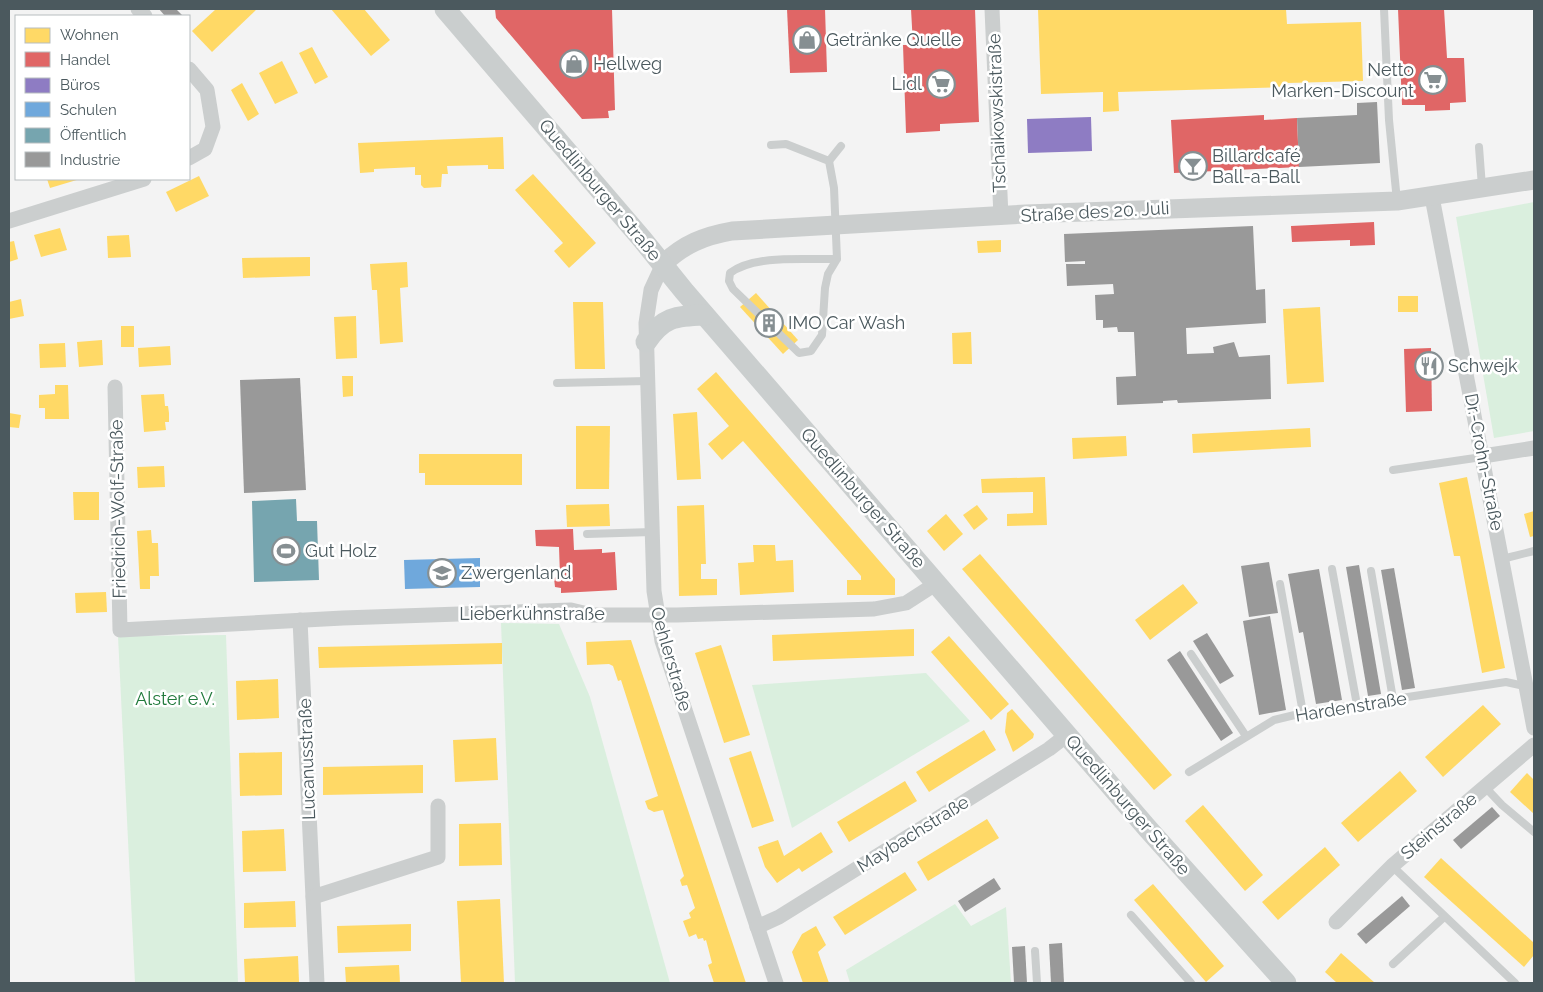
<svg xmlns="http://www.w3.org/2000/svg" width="1543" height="992" viewBox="0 0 1543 992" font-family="Raleway,sans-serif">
	<rect width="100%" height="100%" fill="#f3f3f3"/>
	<g fill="#daefde">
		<polygon points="1534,202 1534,431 1494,438 1456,217"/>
		<polygon points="501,623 559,624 590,697 670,983 515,983"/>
		<polygon points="226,635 238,983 135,983 118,636"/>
		<polygon points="926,673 970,721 792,828 752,685"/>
		<polygon points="955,904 971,926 1006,907 1011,983 850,983 846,970"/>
	</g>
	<g fill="#ffd966">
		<polygon points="216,9 257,9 212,52 192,31"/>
		<polygon points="331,9 364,9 390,40 371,56"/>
		<polygon points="1038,9 1286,9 1287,24 1361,22 1363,81 1288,83 1288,87 1118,92 1119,111 1103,112 1103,92 1041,94"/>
		<polygon points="312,47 328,77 315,84 299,53"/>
		<polygon points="282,61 298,93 275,104 259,73"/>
		<polygon points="242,83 259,114 248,121 231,90"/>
		<polygon points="503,137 504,169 488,169 488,165 447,166 448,174 442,174 441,187 424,188 421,185 421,175 415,175 415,167 374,169 374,172 360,173 358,143"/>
		<polygon points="533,174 596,243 569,268 554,251 563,243 515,190"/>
		<polygon points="199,176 209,196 176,212 166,192"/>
		<polygon points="47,179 80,179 50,188"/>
		<polygon points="60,228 67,250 41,257 34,235"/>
		<polygon points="129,235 131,257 108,258 107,236"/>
		<polygon points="1001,240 1001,252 978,253 977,241"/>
		<polygon points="14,241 18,259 9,262 9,242"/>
		<polygon points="310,257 310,276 243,278 242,258"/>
		<polygon points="407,262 408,287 400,288 403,342 380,344 377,290 372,290 370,264"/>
		<polygon points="756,293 798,340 783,354 740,307"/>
		<rect x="1398" y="296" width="20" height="16"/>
		<polygon points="21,299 24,316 9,319 9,302"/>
		<polygon points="573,302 603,302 605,369 575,369"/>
		<polygon points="1320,307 1324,382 1287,384 1283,309"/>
		<polygon points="356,316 357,358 336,359 334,317"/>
		<rect x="121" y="326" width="13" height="21"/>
		<polygon points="971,332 972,364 953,364 952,333"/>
		<polygon points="102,340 103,365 79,367 77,342"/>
		<polygon points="65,343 66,367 40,368 39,344"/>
		<polygon points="170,346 171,365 139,367 138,348"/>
		<polygon points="716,372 895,579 895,595 847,595 847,580 861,580 861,576 743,441 722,460 708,444 729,426 697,389"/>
		<polygon points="342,376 353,376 353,396 343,397"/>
		<polygon points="55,385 68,385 69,419 45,419 45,408 39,408 39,395 55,394"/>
		<polygon points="164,394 165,406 168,406 169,413 169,422 165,422 166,430 144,432 141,395"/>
		<polygon points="697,412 701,479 677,480 673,414"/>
		<polygon points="9,413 21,415 19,428 9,427"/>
		<polygon points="576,426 610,426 609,489 576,489"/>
		<polygon points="1310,428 1311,447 1193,453 1192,434"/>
		<polygon points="1126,436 1127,456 1073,459 1072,438"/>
		<polygon points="419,454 522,454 522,485 425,485 425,473 419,473"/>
		<polygon points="164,466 165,487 138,488 137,467"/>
		<polygon points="1045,477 1047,525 1007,526 1007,514 1033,513 1033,492 982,493 981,479"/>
		<polygon points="1467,477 1505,668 1482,673 1460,556 1454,556 1439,483"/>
		<polygon points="73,492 99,492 99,520 74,520"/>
		<polygon points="609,504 610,526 567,527 566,505"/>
		<polygon points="704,505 706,564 701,564 701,579 717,579 717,595 679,596 677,506"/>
		<polygon points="977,505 988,519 974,530 963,515"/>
		<polygon points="1534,511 1534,536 1530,537 1524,514"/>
		<polygon points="946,514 963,534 944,551 927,531"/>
		<polygon points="151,530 152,543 158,543 159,576 150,576 150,589 140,589 137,531"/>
		<polygon points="753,545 775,545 776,561 793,560 794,592 740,595 738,563 754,562"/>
		<polygon points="980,554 1172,775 1154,790 962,569"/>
		<polygon points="1183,584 1198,603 1150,640 1135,620"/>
		<polygon points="106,592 107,612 76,613 75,593"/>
		<polygon points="914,629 914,656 773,661 772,635"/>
		<polygon points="949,636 1009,704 991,720 931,652"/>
		<polygon points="631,640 642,673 746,983 714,983 708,965 712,963 706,940 704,941 703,938 698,939 696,934 689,937 683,921 691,918 689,913 695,908 687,885 682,886 680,880 684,876 663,810 654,812 648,809 645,801 658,796 621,680 618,681 613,666 609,664 587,665 586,642"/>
		<polygon points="502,643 502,664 319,668 318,647"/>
		<polygon points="721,645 750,735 724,743 695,653"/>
		<polygon points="278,679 279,718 237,720 236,681"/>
		<polygon points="1483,705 1501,724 1443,777 1425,757"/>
		<polygon points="1012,709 1034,734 1033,738 1013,752 1005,732 1007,713"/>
		<polygon points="984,730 996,750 929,792 916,772"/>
		<polygon points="496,738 498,780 455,782 453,740"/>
		<polygon points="751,751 774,821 752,828 729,758"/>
		<polygon points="282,752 282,795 240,796 239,753"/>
		<polygon points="423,765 423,793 323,795 323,767"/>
		<polygon points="1400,771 1417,791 1358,842 1341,823"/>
		<polygon points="1527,773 1534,780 1534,814 1510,792"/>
		<polygon points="905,781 917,801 849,842 837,822"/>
		<polygon points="1203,805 1263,875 1245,891 1185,821"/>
		<polygon points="987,819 999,838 928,881 917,862"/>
		<polygon points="501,823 502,865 459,866 459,824"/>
		<polygon points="284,829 286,871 243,872 242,831"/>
		<polygon points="821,832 833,852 802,872 799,868 777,883 765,867 758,847 778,840 784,856"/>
		<polygon points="1325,847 1340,865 1278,920 1262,902"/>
		<polygon points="1441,858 1534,943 1534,955 1524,967 1424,877"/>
		<polygon points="905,872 917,890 845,935 833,917"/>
		<polygon points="1153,884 1224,966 1206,982 1134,900"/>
		<polygon points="500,899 504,983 461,983 457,901"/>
		<polygon points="295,901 296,927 244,928 244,903"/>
		<polygon points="411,924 411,951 338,953 337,926"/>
		<polygon points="816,926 826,945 818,952 829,983 803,983 792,952 802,934"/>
		<polygon points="1341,953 1375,983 1337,983 1325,972"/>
		<polygon points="298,956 299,982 245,983 244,959"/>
		<polygon points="399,965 400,983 346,983 345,967"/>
	</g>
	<g fill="#e06666">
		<polygon points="495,9 612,9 615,110 608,111 609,118 582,119 496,18"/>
		<polygon points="787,9 825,9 827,72 790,73"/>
		<polygon points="911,9 975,9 979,122 940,124 940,131 906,133 903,45 913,45"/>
		<polygon points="1398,9 1444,9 1447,58 1464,58 1466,102 1450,103 1450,110 1425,111 1425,105 1402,105"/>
		<polygon points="1264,115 1264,120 1297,118 1299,167 1174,173 1171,120"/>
		<polygon points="1374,222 1375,245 1350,246 1350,240 1292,242 1291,226"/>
		<polygon points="1431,348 1432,411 1406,412 1404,349"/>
		<polygon points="573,529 574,550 602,549 602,553 615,552 617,590 561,593 561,588 555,587 554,578 560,576 559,547 536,546 535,530"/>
	</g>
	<polygon fill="#8e7cc3" points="1091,117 1092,151 1028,153 1027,119"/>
	<polygon fill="#6fa8dc" points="480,558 480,587 405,589 404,560"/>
	<polygon fill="#76a5af" points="296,499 297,521 317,521 319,580 254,582 252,501"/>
	<g fill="#999">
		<polygon points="159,9 176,9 183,16 165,16"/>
		<polygon points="1377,102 1380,163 1299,167 1297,118 1357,115 1357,103"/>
		<polygon points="1253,226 1256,290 1265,289 1266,323 1186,328 1187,354 1214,353 1213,347 1234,342 1239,357 1270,355 1271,399 1178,403 1177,400 1163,401 1163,403 1117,405 1116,377 1136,376 1134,332 1118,332 1117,327 1103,328 1103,320 1096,320 1095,295 1114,294 1113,284 1067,286 1066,264 1085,264 1085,261 1065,262 1064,234"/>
		<polygon points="300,378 306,490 244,493 240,380"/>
		<polygon points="1269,562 1278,613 1249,617 1241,566"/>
		<polygon points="1359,565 1381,694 1368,696 1346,567"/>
		<polygon points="1394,568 1415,688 1402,690 1381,570"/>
		<polygon points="1319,569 1342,700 1316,704 1303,632 1299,633 1288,574"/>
		<polygon points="1270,616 1286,710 1259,715 1243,621"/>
		<polygon points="1207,633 1234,676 1220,684 1193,641"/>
		<polygon points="1180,651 1233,733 1221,741 1167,660"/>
		<polygon points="1492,807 1500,816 1461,849 1453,840"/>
		<polygon points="994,878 1001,889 965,912 958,901"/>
		<polygon points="1402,896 1410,906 1366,944 1357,934"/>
		<polygon points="1062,943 1064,983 1051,983 1049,944"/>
		<polygon points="1025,946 1027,983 1014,983 1012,947"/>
	</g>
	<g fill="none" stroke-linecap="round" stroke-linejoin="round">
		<g stroke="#cbcece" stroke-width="8">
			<polyline points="1384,9 1389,120 1397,201"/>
			<path d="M771,145L786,144L829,161L834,188L837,259L828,274L825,288L822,335L811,351L799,353L733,289L729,281L730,273C755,254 807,260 837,259"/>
			<polyline points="1479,147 1482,187"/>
			<polyline points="829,161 841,146"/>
			<polyline points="557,383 647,381"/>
			<polyline points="1393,470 1482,457"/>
			<polyline points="587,534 652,532"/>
			<polyline points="1502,559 1534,551"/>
			<polyline points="1332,569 1357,705"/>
			<polyline points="1371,571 1393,699"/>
			<polyline points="1280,584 1303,713"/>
			<polyline points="1191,654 1246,736"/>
			<polyline points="1189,772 1274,720 1303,713 1506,682 1534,688"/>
			<polyline points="1485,787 1502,805 1534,832"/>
			<polyline points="1392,866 1515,983"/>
			<polyline points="1131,915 1191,983"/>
			<polyline points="1035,951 1037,983"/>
			<polyline points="1393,964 1444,917"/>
		</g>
		<g stroke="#cbcece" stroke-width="15">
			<polyline points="138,9 145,16"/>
			<polyline points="992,9 1001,217"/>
			<polyline points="189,69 207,90 213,127 205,149 189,158"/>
			<polyline points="1432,197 1534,728"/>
			<polyline points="9,221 144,179"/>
			<polyline points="663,264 651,290 646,323 654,591 662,641 776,983"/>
			<polyline points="115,387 120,630 343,618 571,610 592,615 677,615 874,609 906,603 937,583"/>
			<polyline points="1483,456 1534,448"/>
			<polyline points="300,620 317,983"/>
			<polyline points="313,897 438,857 438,806"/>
			<polyline points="1336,922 1392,866 1534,745"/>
			<polyline points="757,927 779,917 1049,749 1067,735"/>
		</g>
		<path stroke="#cbcece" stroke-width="19" d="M663,264C684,244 704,236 732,231L1026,214L1397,201L1534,180"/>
		<g stroke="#cacece" stroke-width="21">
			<polyline points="445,9 642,239 684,291 1148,829 1286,983"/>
			<path d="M646,342C663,317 675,316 704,315"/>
		</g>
	</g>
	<defs>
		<symbol id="shop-ring" viewBox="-11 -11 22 22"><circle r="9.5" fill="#fff" stroke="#868f92" stroke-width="1.5"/><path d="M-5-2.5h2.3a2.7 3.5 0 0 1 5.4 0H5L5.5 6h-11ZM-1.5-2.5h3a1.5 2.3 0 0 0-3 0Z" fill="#868f92"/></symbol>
		<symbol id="supermarket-ring" viewBox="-11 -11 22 22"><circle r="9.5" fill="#fff" stroke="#868f92" stroke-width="1.5"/><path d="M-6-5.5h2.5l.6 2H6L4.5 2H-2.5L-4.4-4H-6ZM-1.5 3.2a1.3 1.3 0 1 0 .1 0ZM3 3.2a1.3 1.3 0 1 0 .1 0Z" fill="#868f92"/></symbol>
		<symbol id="bar-ring" viewBox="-11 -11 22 22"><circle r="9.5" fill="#fff" stroke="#868f92" stroke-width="1.5"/><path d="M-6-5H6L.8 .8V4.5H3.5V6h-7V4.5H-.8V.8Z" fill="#868f92"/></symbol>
		<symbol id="building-ring" viewBox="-11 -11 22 22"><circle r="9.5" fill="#fff" stroke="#868f92" stroke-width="1.5"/><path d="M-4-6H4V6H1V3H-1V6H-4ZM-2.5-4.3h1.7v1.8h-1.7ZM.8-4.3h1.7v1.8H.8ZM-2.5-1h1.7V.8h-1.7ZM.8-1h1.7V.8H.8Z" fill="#868f92"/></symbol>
		<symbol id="restaurant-ring" viewBox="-11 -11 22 22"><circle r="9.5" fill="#fff" stroke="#868f92" stroke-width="1.5"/><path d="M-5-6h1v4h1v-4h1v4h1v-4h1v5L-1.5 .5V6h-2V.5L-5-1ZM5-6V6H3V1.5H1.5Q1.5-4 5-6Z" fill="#868f92"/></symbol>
		<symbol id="stadium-ring" viewBox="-11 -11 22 22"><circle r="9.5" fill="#fff" stroke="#868f92" stroke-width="1.5"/><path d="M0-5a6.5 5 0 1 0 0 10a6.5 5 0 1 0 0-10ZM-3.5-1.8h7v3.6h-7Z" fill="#868f92"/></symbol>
		<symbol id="school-ring" viewBox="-11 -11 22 22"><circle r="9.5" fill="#fff" stroke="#868f92" stroke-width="1.5"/><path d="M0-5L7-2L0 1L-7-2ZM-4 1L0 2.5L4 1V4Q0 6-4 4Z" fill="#868f92"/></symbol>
	</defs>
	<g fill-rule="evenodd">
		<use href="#shop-ring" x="791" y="24" width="32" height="32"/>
		<use href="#shop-ring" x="558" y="48" width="32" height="32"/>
		<use href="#supermarket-ring" x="1417" y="64" width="32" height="32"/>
		<use href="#supermarket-ring" x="925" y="68" width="32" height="32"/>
		<use href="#bar-ring" x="1177" y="150" width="32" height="32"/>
		<use href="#building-ring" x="753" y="307" width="32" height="32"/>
		<use href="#restaurant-ring" x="1413" y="350" width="32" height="32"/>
		<use href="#stadium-ring" x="270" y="535" width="32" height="32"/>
		<use href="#school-ring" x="426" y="557" width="32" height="32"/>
	</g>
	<g text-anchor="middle" stroke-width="5" stroke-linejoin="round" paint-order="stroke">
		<g font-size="18" fill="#4b595e" stroke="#fff" text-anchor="start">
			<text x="826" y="46">Getränke Quelle</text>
			<text x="593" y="70">Hellweg</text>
			<text x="1414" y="76" text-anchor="end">Netto<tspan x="1414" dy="21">Marken-Discount</tspan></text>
			<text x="922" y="90" text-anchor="end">Lidl</text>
			<text x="1212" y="162">Billardcafé<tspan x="1212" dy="21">Ball-a-Ball</tspan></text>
			<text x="788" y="329">IMO Car Wash</text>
			<text x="1448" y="372">Schwejk</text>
			<text x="305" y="557">Gut Holz</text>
			<text x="461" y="579">Zwergenland</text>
		</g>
		<g font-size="18" fill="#4b595e" stroke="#fff">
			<text transform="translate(997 113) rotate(-92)" y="6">Tschaikowskistraße</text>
			<text transform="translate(600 190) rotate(50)" y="6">Quedlinburger Straße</text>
			<text transform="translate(1095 212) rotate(-3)" y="6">Straße des 20. Juli</text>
			<text transform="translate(1484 462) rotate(79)" y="6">Dr.-Crohn-Straße</text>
			<text transform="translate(863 498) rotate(49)" y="6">Quedlinburger Straße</text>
			<text transform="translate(118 509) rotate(-91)" y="6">Friedrich-Wolf-Straße</text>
			<text x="532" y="620">Lieberkühnstraße</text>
			<text transform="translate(671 659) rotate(74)" y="6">Oehlerstraße</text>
			<text transform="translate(1351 707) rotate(-9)" y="6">Hardenstraße</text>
			<text transform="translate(307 759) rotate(-92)" y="6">Lucanusstraße</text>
			<text transform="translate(1128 805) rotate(49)" y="6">Quedlinburger Straße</text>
			<text transform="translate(1439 826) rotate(-40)" y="6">Steinstraße</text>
			<text transform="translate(913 834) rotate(-32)" y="6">Maybachstraße</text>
		</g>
		<g font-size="18" fill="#217a3c" stroke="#fff">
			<text x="175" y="705">Alster e.V.</text>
		</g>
	</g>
	<rect width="1543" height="992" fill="none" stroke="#4b595e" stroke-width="20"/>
	<rect x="15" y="15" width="175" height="165" fill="#ffffff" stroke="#b7bdbf"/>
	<rect x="25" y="28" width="25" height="15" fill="#ffd966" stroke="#b7bdbf"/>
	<text x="60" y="40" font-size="15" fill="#4b595e">Wohnen</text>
	<rect x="25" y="52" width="25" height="15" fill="#e06666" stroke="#b7bdbf"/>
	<text x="60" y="65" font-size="15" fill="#4b595e">Handel</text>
	<rect x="25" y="78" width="25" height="15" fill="#8e7cc3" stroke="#b7bdbf"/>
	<text x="60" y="90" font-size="15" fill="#4b595e">Büros</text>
	<rect x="25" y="102" width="25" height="15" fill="#6fa8dc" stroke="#b7bdbf"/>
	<text x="60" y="115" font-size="15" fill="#4b595e">Schulen</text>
	<rect x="25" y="128" width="25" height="15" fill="#76a5af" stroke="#b7bdbf"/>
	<text x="60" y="140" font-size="15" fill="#4b595e">Öffentlich</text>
	<rect x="25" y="152" width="25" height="15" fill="#999999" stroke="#b7bdbf"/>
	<text x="60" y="165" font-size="15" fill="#4b595e">Industrie</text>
</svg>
